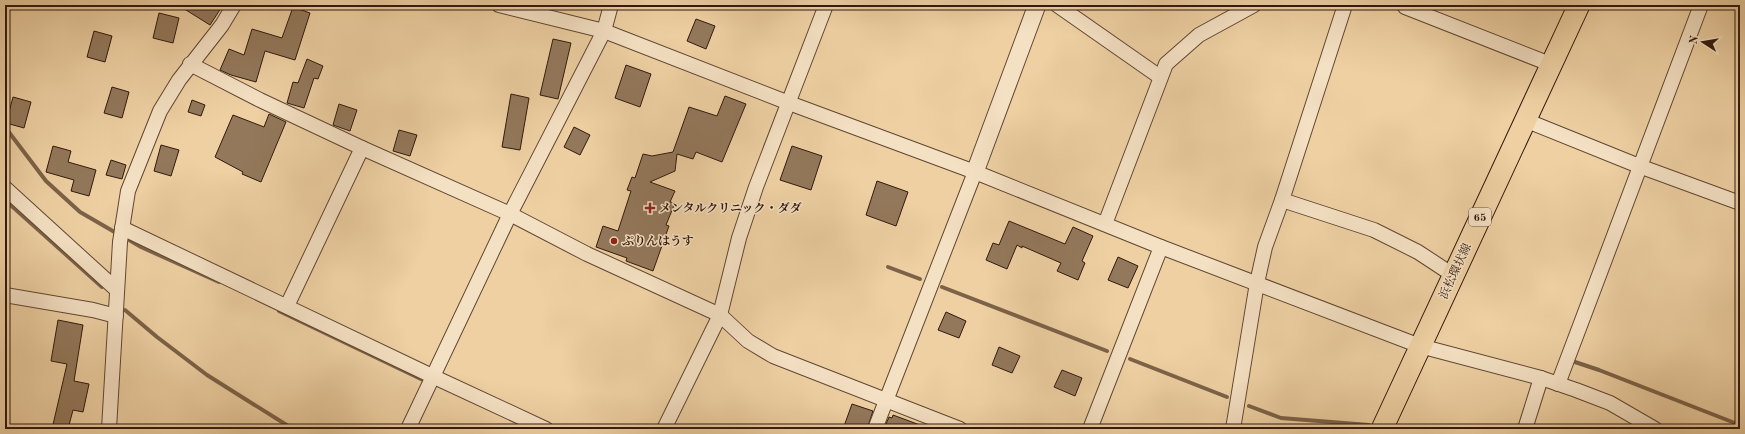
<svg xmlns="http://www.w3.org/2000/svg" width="1745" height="434" viewBox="0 0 1745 434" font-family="'Old Standard TT','Noto Serif JP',serif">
	<rect width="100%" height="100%" fill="#eed0a3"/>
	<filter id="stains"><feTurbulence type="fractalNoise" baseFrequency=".005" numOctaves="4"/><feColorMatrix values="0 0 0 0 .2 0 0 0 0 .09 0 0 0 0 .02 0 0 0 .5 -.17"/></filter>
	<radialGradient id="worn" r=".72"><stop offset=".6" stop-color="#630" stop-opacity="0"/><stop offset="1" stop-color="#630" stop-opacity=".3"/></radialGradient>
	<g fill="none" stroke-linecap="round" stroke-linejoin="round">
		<g stroke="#7c6248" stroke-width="4">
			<polyline points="5,127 46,181 80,212 118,234"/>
			<polyline points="5,200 102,287"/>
			<polyline points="124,237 141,247 219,282"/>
			<polyline points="888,267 920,279"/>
			<polyline points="942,287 1107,351"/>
			<polyline points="125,310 157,337 207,375 293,429"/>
			<polyline points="279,311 423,380"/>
			<polyline points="1130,359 1227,397"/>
			<polyline points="1572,361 1599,370 1740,425"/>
			<polyline points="1249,406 1281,418 1369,425"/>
			<polyline points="521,425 529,429"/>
		</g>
	</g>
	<g fill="#93785b" stroke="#31190d">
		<polygon points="178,5 223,5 210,25"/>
		<polygon points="293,7 310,13 295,60 265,51 256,82 231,75 220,70 229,49 244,55 252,29 282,38"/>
		<polygon points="159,13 179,18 173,43 153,38"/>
		<polygon points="696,19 715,26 706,49 687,41"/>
		<polygon points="94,31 112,36 105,62 87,57"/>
		<polygon points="553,39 571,43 558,99 540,95"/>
		<polygon points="307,59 323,66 318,79 314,78 304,108 287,103 293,82 298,83"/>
		<polygon points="626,65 651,74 640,107 615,98"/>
		<polygon points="112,87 129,92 122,118 104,113"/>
		<polygon points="511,94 529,98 520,150 502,147"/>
		<polygon points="725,96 746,104 722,162 696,152 693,159 677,154 675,171 650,182 675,191 670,202 675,203 666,225 669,226 653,271 626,261 627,258 596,247 603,226 618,231 631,191 627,190 632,177 635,178 643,154 652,156 673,152 689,107 717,116"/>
		<polygon points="13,97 31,102 24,128 6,123"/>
		<polygon points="192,100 205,105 201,116 188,112"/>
		<polygon points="339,104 357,110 350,131 333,125"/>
		<polygon points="269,114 286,122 261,182 242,174 243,172 215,157 233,115 264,127"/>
		<polygon points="574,127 590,135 580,155 564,147"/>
		<polygon points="399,130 417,135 410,156 393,151"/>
		<polygon points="161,145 179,150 171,176 154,171"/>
		<polygon points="53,146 71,151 68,162 96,170 89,196 71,191 74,180 46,172"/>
		<polygon points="792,146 822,156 811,190 780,180"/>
		<polygon points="111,160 126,165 122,179 106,175"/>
		<polygon points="877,181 908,192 896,226 866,215"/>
		<polygon points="1009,221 1065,244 1073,227 1093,236 1082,261 1085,263 1078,280 1057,271 1061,263 1022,246 1022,248 1017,245 1007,269 986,260 993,243 999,245"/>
		<polygon points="1118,257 1138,266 1128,288 1108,280"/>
		<polygon points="946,312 966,321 959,338 938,330"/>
		<polygon points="58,320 83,325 74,381 89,384 83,412 73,410 68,429 52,429 67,364 51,361"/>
		<polygon points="999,347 1020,356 1012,373 992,365"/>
		<polygon points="1062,370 1082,378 1075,396 1054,387"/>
		<polygon points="852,404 873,411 867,429 843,429"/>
		<polygon points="893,415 928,428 927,429 884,429 889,417 892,418"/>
	</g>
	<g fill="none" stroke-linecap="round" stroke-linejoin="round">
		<defs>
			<g id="minor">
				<polyline points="499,5 604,31 789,103 975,172 1161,247 1420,346 1541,378 1576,390 1610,403 1655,429"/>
				<polyline points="1057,5 1160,77"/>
				<polyline points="1405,7 1550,64"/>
				<polyline points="190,64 260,100 362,148 510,214 587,254 720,315 748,341 773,356 960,429"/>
				<polyline points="1525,120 1639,166 1740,203"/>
				<polyline points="5,188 117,290"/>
				<polyline points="1282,200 1374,230 1418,252 1453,275"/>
				<polyline points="1105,224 1166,64 1199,35 1254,5"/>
				<polyline points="122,228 432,376 546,429"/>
				<polyline points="5,295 93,310 116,316"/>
				<polyline points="287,306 362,148"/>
				<polyline points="1558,384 1701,5"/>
				<polyline points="109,429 120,242 128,191 160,111 179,80 222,25 234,5"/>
				<polyline points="408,429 510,214 604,31 611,5"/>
				<polyline points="664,429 720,315 739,238 756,187 826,5"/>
				<polyline points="875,429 975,172"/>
				<polyline points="1090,429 1161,247"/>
				<polyline points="1233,429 1257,283 1265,247 1282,200 1345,5"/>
				<polyline points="1525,429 1541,378"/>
			</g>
			<polyline id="tertiary" points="975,172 1037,5"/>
			<polyline id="primary" points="1382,429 1579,5"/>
		</defs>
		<use href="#minor" stroke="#604732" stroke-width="16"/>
		<use href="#tertiary" stroke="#604732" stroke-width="19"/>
		<use href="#primary" stroke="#31190d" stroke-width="23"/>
		<use href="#minor" stroke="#f4e0c3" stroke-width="14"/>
		<use href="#tertiary" stroke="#f4e0c3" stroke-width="17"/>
		<use href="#primary" stroke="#eed0a3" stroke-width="21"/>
	</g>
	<g fill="#8f2418" stroke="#f4e0c3" stroke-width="1.5">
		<path d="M648 202h4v4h4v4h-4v4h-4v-4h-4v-4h4z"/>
		<circle cx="614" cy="241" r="4"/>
	</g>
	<g text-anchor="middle" stroke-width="3" stroke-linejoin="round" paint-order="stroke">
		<rect fill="#f4e0c3" stroke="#6c5544" stroke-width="1" x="1469" y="208" width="22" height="18" rx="3"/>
		<g font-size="11" font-weight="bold" fill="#31190d">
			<text x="1480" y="221">65</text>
		</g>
		<g font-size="12" font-weight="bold" fill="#31190d" stroke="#f4e0c3" text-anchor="start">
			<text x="659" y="212">メンタルクリニック・ダダ</text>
			<text x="622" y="245">ぷりんはうす</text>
		</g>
		<g font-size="12" fill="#31190d" stroke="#f4e0c3">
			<text transform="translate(1455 271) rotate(-65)" y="4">浜松環状線</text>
		</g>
	</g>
	<rect width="1745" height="434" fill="none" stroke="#eed0a3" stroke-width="20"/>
	<rect x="6" y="6" width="1733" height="422" fill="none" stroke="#31190d" stroke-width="2"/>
	<rect x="10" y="10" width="1725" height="414" fill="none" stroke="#31190d"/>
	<g transform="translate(1703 42) rotate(282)" stroke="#f4e0c3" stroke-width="3" paint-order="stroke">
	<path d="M0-3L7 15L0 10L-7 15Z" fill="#31190d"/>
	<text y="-6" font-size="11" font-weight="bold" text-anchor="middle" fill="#31190d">N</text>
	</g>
	<rect width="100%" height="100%" filter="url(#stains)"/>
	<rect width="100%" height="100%" fill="url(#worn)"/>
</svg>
